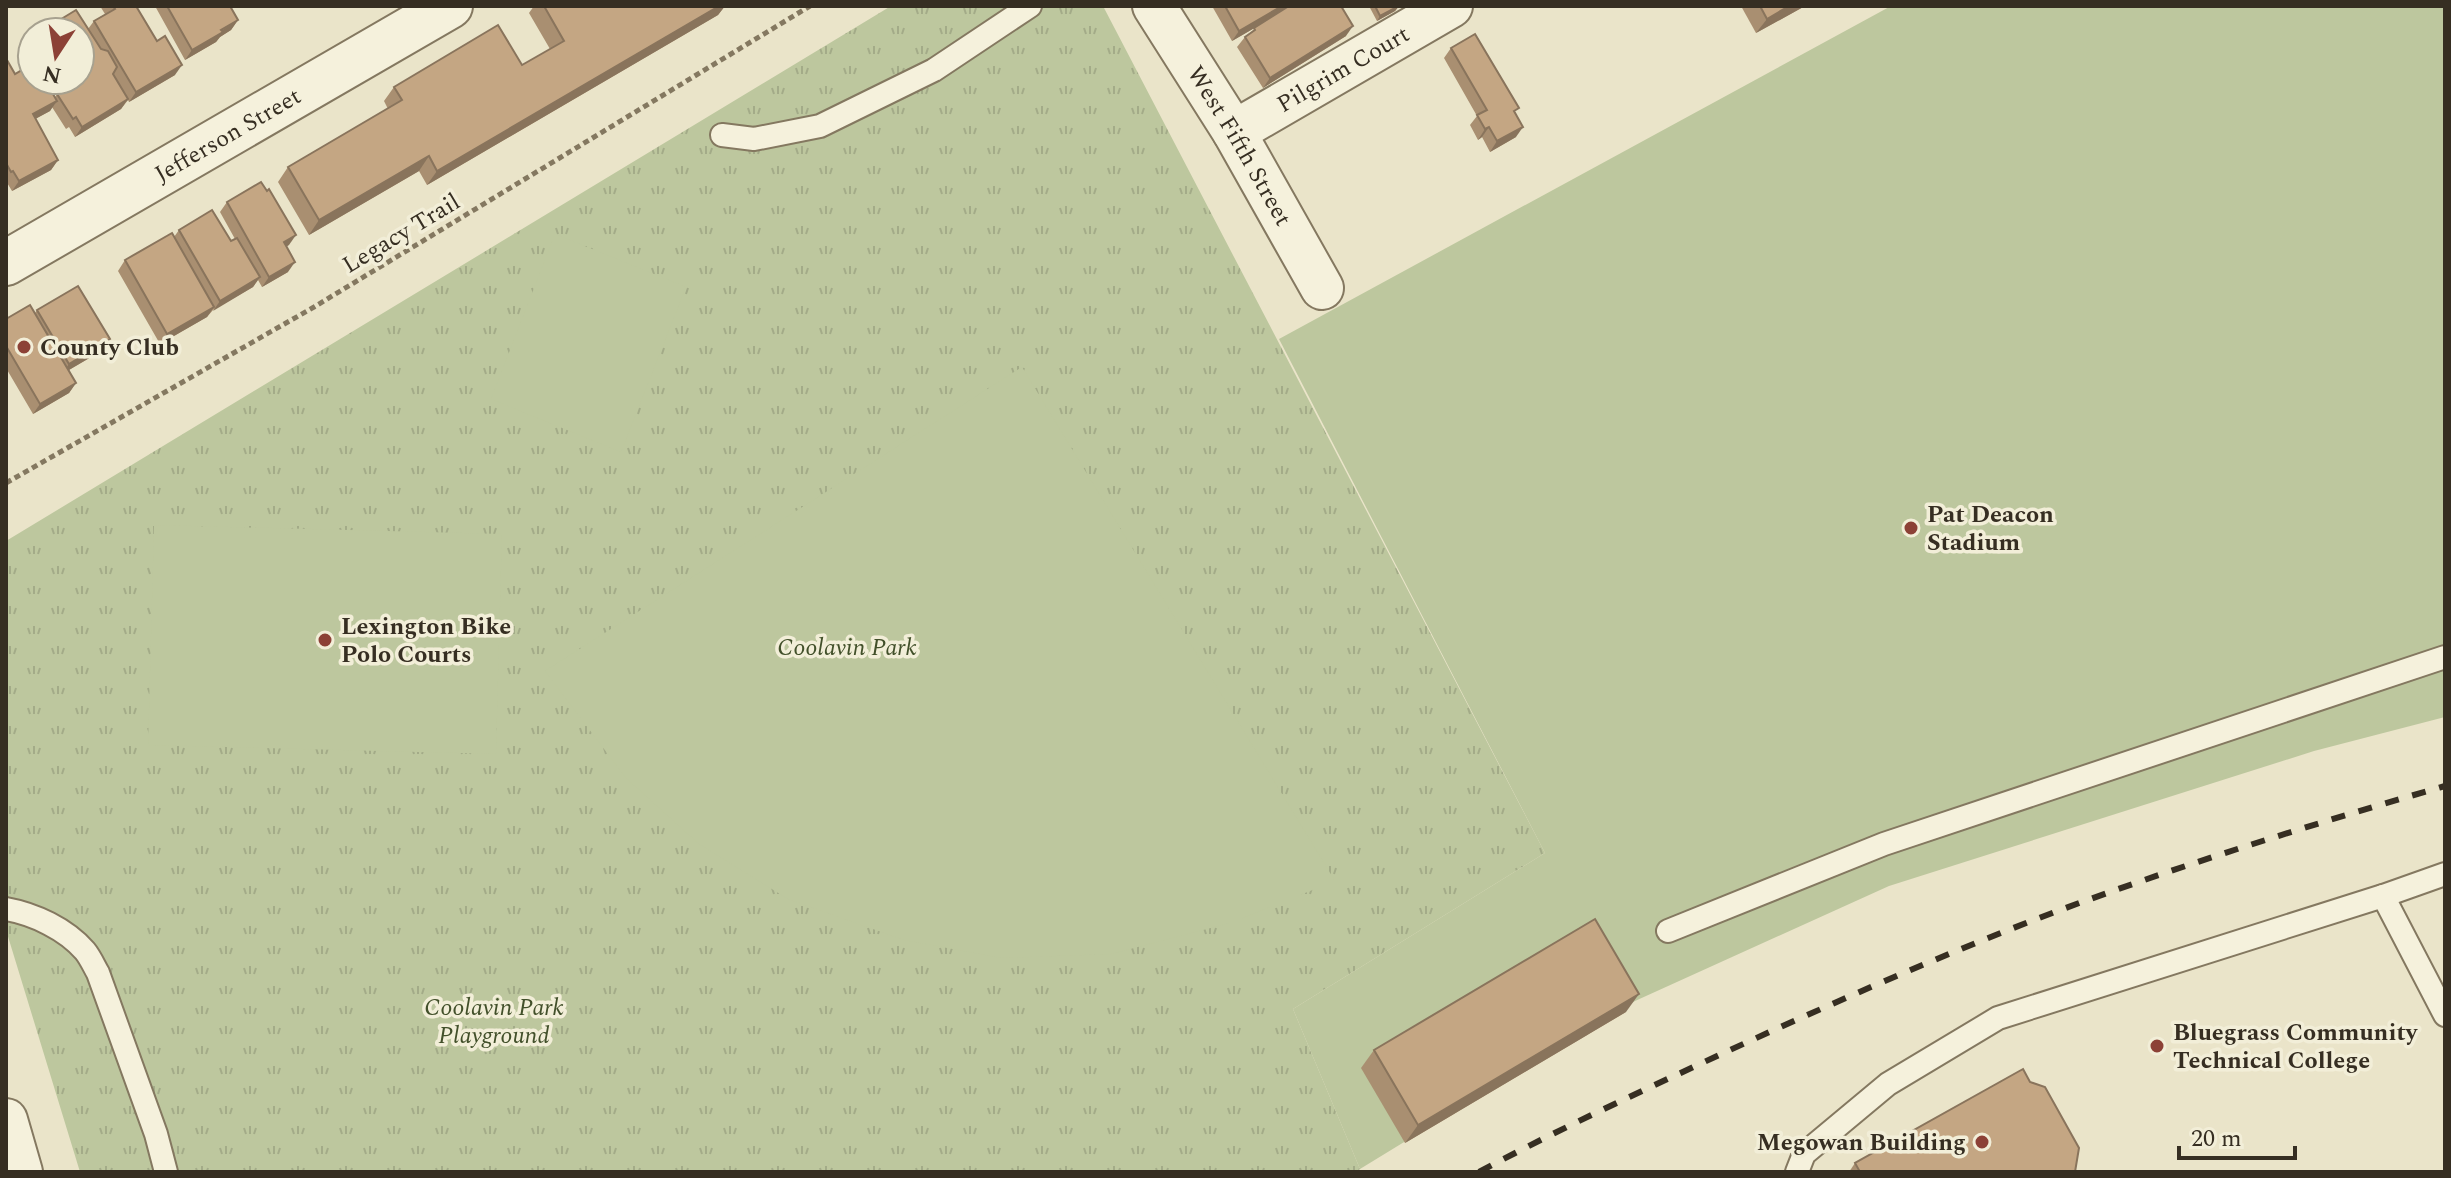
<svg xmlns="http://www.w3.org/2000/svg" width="2451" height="1178" viewBox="0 0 2451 1178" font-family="Spectral,serif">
	<defs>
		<pattern id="park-tufts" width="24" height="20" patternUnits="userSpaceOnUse" patternTransform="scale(2)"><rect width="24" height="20" fill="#bdc79e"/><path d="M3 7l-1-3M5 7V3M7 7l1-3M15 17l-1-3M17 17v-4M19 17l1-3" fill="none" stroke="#a3ab88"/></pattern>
	</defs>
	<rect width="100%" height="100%" fill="#eae4c9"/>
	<polygon fill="url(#park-tufts)" points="891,6 1103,6 1545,853 1293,1009 1360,1169 1356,1172 80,1172 6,930 6,541"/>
	<g fill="#bdc79e">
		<polygon points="1891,6 2445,6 2445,717 2314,751 1889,886 1635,1001 1360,1169 1293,1009 1545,853 1279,339"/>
		<polygon points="555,234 686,287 621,452 491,399"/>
		<polygon points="1022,367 1335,881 1230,923 1111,954 1001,958 904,940 788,899 699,844 626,778 545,671"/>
		<polygon points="154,525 502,534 496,754 148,745"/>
	</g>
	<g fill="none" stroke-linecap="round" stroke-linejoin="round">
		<defs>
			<g id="service">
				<polyline points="722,135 754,139 820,126 934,70 1030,6"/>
				<polyline points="2383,896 2445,1015"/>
				<path d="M6,909C34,914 66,929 85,951C90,957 94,966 98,973L156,1134L166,1172"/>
				<polyline points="1668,931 1884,844 2445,657"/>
				<polyline points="1797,1172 1804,1154 1888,1084 1998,1018 2383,896 2445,874"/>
			</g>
			<g id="minor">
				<path id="s1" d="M1154,6L1234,132L1322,288"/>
				<path id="s2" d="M1234,132L1451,6"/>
				<polyline points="6,1120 21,1172"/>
			</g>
			<g id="tertiary">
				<path id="s3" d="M6,263L450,6"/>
			</g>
		</defs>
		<use href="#service" stroke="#847860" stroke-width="26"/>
		<use href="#minor" stroke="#847860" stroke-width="46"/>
		<use href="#tertiary" stroke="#847860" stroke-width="48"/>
		<polyline stroke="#847860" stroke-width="5" stroke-dasharray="6 4" stroke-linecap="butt" points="6,483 314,307 810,6"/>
		<use href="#service" stroke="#f5f1dc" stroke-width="22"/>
		<use href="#minor" stroke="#f5f1dc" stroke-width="42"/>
		<use href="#tertiary" stroke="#f5f1dc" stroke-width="44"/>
		<path stroke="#362e22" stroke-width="6" stroke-dasharray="14 14" stroke-linecap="butt" d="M1479,1172C1561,1128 1646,1089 1730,1050C1844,998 1964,945 2082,902C2201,859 2323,821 2445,786"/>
	</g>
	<g fill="#a98f71">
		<polygon points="100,6 136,6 175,75 129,102 128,100 121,109 75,137 69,127 66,129 52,107 50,111 35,119 58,160 51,170 12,191 6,181 6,61 15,74 55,97 57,94 76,82 74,80 80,80 80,32 47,32 53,24 88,29 94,21 105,14"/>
		<polygon points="155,6 230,6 238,20 231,30 220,37 216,42 185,60"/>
		<polygon points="534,6 725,6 718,15 427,185 419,171 309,235 278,182 288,167 388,109 384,101 394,87 522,65 550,49 529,13"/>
		<polygon points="1212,6 1341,6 1346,36 1263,88 1237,47 1245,37 1258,26 1232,41"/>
		<polygon points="1369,6 1399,6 1395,11 1377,21"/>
		<polygon points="1741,6 1805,6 1756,33"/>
		<polygon points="1451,48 1515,113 1516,137 1490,152 1482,137 1478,140 1470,125 1477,116 1444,58"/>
		<polygon points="227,202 289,245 286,246 288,272 262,287 258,280 253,287 213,310 207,317 160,344 118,271 125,260 174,237 179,230 231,241 235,239 220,212"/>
		<polygon points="37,310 103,350 69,370 76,383 69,393 33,414 6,368 6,319 35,313"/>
		<polygon points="1626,1012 1405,1143 1361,1068 1374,1050"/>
		<polygon points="1855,1163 2075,1172 1849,1172"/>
	</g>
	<g fill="#89745c">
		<polygon points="719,6 725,6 718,15 427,185 437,171"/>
		<polygon points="1282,6 1292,6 1232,41 1239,31"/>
		<polygon points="1399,6 1395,11 1377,21 1380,16"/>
		<polygon points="1789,6 1805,6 1756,33 1767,19"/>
		<polygon points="238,20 231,30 220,37 216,42 185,60 192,50"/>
		<polygon points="1353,26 1346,36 1263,88 1270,78"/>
		<polygon points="182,65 175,75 129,102 136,92"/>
		<polygon points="128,99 121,109 75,137 82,127"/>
		<polygon points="57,101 50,111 26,124 33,114"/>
		<polygon points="1489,127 1482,137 1478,140 1485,129"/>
		<polygon points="1523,127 1516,137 1490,152 1497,141"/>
		<polygon points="429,156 419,171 309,235 319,220"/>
		<polygon points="58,160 51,170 12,191 19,181"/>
		<polygon points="296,235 289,245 277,252 284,242"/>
		<polygon points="295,262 288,272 262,287 269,277"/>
		<polygon points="260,277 253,287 213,311 220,301"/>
		<polygon points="214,307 207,317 160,344 167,334"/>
		<polygon points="110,339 103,350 62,374 69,364"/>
		<polygon points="76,383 69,393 33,414 40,404"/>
		<polygon points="1639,994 1626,1012 1405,1143 1418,1125"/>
	</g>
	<g fill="#c4a683" stroke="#89745c" stroke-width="2">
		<polygon points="113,6 136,6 157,41 165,36 182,65 136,92 94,21 115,9"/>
		<polygon points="167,6 230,6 238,20 221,30 223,32 192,50"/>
		<polygon points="544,6 719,6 437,171 429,156 319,220 288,167 402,100 394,87 498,25 522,65 564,41"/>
		<polygon points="1225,6 1282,6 1239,31"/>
		<polygon points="1289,6 1341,6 1353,26 1270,78 1245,37 1255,30 1254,28"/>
		<polygon points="1375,6 1399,6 1380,16"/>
		<polygon points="1760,6 1789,6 1767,19"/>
		<polygon points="76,10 101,49 108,51 117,67 113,74 128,99 82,127 76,117 73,119 57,94 85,76 80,68 80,32 58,32 53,24"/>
		<polygon points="1475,34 1519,108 1514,111 1523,127 1497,141 1489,127 1485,129 1477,115 1487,110 1451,48"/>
		<polygon points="7,60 15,74 32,64 32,80 45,80 57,101 33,114 58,160 19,181 13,171 11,172 6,163"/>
		<polygon points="261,182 267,191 269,189 296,235 284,242 295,262 269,277 227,202"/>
		<polygon points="212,210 231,241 237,238 260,277 220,301 179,230"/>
		<polygon points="172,233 214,307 167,334 125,260"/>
		<polygon points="78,286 110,339 69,364 37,310"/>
		<polygon points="30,305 76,383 40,404 6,346 6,319"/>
		<polygon points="1595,919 1639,994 1418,1125 1374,1050"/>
		<polygon points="2023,1069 2030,1082 2045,1087 2079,1148 2075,1172 1860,1172 1855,1163"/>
	</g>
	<g fill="#8c4136" stroke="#f2eed8" stroke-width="3">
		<circle cx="24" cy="347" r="8"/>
		<circle cx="1911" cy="528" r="8"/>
		<circle cx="325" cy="640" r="8"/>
		<circle cx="2157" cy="1046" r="8"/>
		<circle cx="1982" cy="1142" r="8"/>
	</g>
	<g text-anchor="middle" stroke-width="7" stroke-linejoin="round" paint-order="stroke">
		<g font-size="24" fill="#362e22" stroke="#f2eed8">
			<text dy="8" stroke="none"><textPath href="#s2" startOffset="126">Pilgrim Court</textPath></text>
			<text dy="8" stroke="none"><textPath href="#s3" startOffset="256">Jefferson Street</textPath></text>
			<text dy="8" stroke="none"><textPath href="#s1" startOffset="164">West Fifth Street</textPath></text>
			<text transform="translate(401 233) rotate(-31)" y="8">Legacy Trail</text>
		</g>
		<g font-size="24" font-weight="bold" fill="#362e22" stroke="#f2eed8" text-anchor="start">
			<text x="40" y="355">County Club</text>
			<text x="1927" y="522">Pat Deacon<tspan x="1927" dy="28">Stadium</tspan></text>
			<text x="341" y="634">Lexington Bike<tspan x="341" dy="28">Polo Courts</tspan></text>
			<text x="2173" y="1040">Bluegrass Community<tspan x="2173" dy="28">Technical College</tspan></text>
			<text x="1966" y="1150" text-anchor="end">Megowan Building</text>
		</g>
		<g font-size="24" font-style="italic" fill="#42502a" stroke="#f2eed8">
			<text x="847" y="655">Coolavin Park</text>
			<text x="494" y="1015">Coolavin Park<tspan x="494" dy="28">Playground</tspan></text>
		</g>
	</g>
	<rect width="2451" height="1178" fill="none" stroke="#362e22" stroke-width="16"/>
	<g transform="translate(56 56) rotate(192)"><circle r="38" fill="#f2eed8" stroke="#a7a18f" stroke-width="2"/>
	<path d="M0-6L14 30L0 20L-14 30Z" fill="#8c4136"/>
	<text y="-12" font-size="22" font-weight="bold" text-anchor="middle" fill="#362e22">N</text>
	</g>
	<path d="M2179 1146v12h116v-12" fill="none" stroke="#362e22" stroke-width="4"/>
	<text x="2191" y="1146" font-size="24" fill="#362e22" stroke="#f2eed8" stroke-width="6" paint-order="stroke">20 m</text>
</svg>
